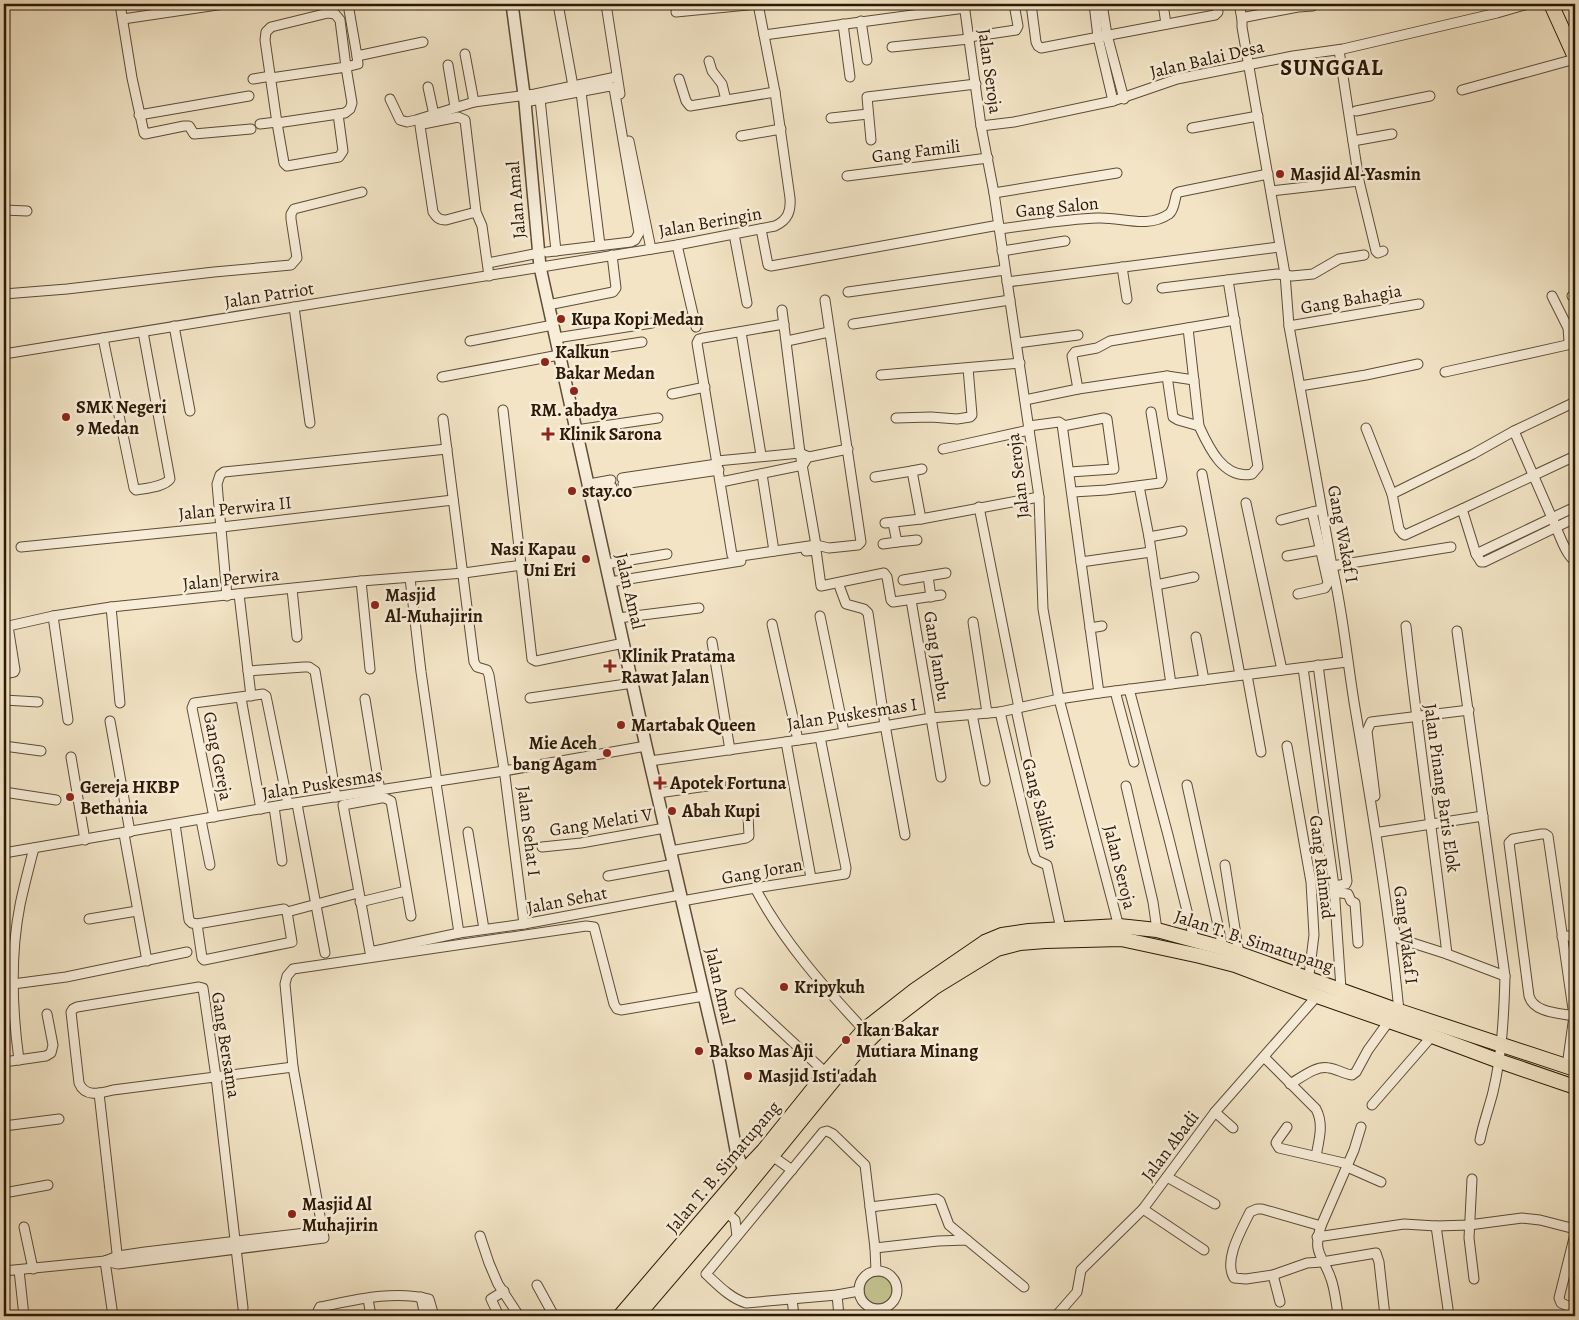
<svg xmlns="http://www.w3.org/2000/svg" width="1579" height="1320" viewBox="0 0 1579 1320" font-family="Alegreya,serif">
	<rect width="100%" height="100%" fill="#f2e4c5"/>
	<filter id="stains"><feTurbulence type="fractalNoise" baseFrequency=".004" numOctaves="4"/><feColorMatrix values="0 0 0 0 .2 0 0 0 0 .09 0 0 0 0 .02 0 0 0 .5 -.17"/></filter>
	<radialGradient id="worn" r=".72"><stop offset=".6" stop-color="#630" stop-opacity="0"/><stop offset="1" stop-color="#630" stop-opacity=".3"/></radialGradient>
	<circle fill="#c3c28f" stroke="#786e4a" cx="878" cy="1290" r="14"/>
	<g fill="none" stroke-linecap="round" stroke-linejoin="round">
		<defs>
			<g id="minor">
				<polyline points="120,4 132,78 144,133 145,134 184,126 189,126 194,134 251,129"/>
				<polyline points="348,4 357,56 423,42"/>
				<polyline points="558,4 573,86"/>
				<polyline points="606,4 620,94"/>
				<polyline points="964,4 981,126 994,193 1039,497 1043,609 1059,699 1120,931"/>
				<polyline points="1031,4 1036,42 1038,46 1041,48 1215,15 1218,12 1217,4"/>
				<polyline points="1094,4 1098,37 1113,101"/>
				<polyline points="1102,4 1107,35 1124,99"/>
				<polyline points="1163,4 1166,24"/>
				<polyline points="1239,4 1242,19"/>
				<path d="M1313,6L1298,7L1246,17L1242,19V27L1285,274L1289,326L1332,566C1343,612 1347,660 1355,708C1372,808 1389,909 1399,1011"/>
				<polyline points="676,12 758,4"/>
				<polyline points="123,19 224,4"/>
				<polyline points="861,21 867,60"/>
				<polyline points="843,24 850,77"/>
				<polyline points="764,35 965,8"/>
				<polyline points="969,37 1016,30 1018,26 1014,4"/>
				<polyline points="892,47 969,39"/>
				<polyline points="1339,50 1359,181 1376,251 1378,253 1383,251"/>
				<polyline points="465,54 474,102"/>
				<polyline points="709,61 712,71 722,84 726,100"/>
				<polyline points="448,65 455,107"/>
				<polyline points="271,78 346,67 340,20 335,14 328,13 271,27 266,32 265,40 277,123 345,113 350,109 352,103 346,67 358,64 357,56"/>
				<polyline points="253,79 271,76"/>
				<polyline points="679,79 686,101 690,106 775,92"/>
				<polyline points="428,87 434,115"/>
				<polyline points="1462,90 1575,59"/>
				<polyline points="581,92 600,245"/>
				<polyline points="390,99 400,120 407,122 416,120 474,102 535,94 616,77"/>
				<polyline points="540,99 556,251"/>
				<polyline points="525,102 610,86 614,88 639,233 635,240 631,242 547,252"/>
				<polyline points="1356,111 1430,96"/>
				<polyline points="139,115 249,96"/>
				<polyline points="831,118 868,114"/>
				<polyline points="277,123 284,163 287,166 339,157 343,151 338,114"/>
				<polyline points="260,124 277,122"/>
				<polyline points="981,126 1014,122 1113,101 1177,79 1293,56 1343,49 1497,13 1528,4"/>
				<polyline points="1192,128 1258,116"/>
				<polyline points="741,136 781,129"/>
				<polyline points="871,140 867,97 976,84"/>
				<polyline points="629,141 651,249"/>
				<polyline points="1353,141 1392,134"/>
				<polyline points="847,176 988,158"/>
				<polyline points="1271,191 1359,181"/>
				<polyline points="994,193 1117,173"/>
				<polyline points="4,210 27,211"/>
				<path d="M476,212L446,220C439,220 437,218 433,212L420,126L423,124L458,117L465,120L476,212L482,226L489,276"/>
				<polyline points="761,229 768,265 771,266 999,225"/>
				<path d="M999,229C1032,225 1065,219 1098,218C1122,217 1147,229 1169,214C1175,209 1174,200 1177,193L1179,192L1268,174"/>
				<polyline points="734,234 747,303"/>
				<polyline points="677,245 696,327"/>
				<polyline points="1002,251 1065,241"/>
				<polyline points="488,263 539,253"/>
				<polyline points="1122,267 1127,299"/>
				<polyline points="1007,282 1279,247"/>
				<polyline points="1162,288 1277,274 1292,276 1313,274 1339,259 1364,255"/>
				<polyline points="848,292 1005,270"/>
				<polyline points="4,294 67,289 214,272 291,265 297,258 291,219 291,214 294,209 362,192"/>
				<polyline points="1572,296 1575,295"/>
				<polyline points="548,305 613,292 616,288 612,255"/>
				<polyline points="294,307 310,423"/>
				<polyline points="782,310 800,453 816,545"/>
				<polyline points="784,324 703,338 699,339 697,343 732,555 734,557 816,545 829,548 858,545 861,542 825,300"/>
				<polyline points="853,324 1010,300"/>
				<polyline points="174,326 190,411"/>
				<polyline points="1289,326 1419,304"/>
				<path d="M1188,328L1199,426C1209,448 1224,480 1252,474L1258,467L1228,280"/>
				<polyline points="741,332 761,455"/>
				<path d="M103,338L134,488L136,490C147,488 164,487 170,479L143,332"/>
				<polyline points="556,338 652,323"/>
				<polyline points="470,341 553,325"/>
				<polyline points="787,341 829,332"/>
				<polyline points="1017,343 1078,335"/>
				<path d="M4,354L677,245L775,226C788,220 791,211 790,198L775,92L758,4"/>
				<polyline points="1445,372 1567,345 1569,341 1568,328 1552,296"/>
				<polyline points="881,375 1020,363"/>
				<polyline points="1167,376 1173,417 1178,420 1199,426"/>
				<polyline points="442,377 559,355 642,342"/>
				<polyline points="1300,386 1366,375 1418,364"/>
				<polyline points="1078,389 1072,356 1075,352 1097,348 1110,341 1235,320"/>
				<polyline points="672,394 705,387"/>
				<polyline points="1025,400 1078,389 1167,376 1194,380"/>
				<polyline points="503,410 532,659 536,661 624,643"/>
				<polyline points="896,418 931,417 957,419 970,417 972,415 968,368"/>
				<polyline points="443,419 474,662 477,667 487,670 489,675 505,776 524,924"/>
				<polyline points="1029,426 1059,422 1062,424 1099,693"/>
				<polyline points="1063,426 1104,418 1107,419 1114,469 1070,472"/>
				<polyline points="1366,428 1392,494"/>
				<polyline points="576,430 658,418"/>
				<polyline points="1514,431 1575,402"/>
				<polyline points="943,449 1029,430"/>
				<polyline points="717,461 800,453 809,457 848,449"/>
				<polyline points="762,474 774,551"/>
				<polyline points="1202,474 1240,675"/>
				<polyline points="875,477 912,471"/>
				<polyline points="622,478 717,464"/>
				<polyline points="721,482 803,465 806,460"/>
				<polyline points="589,484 611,480"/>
				<polyline points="623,484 719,470"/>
				<polyline points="1139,486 1149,537 1171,684"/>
				<polyline points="591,490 612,487"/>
				<polyline points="1073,492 1106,490 1160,483 1162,479 1151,412"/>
				<polyline points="1246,503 1282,670"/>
				<polyline points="979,507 1019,708"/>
				<polyline points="1462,509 1575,456"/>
				<path d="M1575,518L1484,562H1481L1476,554L1462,509L1405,535L1403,534L1399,529L1392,494L1473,454L1514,431L1552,518C1558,530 1565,555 1575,561"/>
				<polyline points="921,519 912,471 922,469"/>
				<polyline points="1281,520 1316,511"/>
				<polyline points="885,523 921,519 1039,497"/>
				<polyline points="1149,537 1182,531"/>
				<polyline points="897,542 917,540"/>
				<polyline points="883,544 897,542 893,523"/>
				<polyline points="21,547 222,527 453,500"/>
				<polyline points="806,551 816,550 821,586 884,573 887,577 891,600 893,602 941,595"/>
				<polyline points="1476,554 1575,507"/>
				<polyline points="1287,556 1320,550"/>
				<polyline points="1081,562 1151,552"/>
				<polyline points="606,564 667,554"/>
				<polyline points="1332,566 1451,547"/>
				<polyline points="928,576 931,597"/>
				<polyline points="410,578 421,672 437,782"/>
				<polyline points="903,580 946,573"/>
				<polyline points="361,581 370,669"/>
				<polyline points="610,582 741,561"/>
				<polyline points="1156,585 1194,577"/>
				<polyline points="840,588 846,604 864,609 868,613 885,725 905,835"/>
				<polyline points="292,589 297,637"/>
				<polyline points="239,594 251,696"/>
				<polyline points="1298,594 1325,588 1328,583 1312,512"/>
				<polyline points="227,596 217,484 220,475 224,472 447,449"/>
				<polyline points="911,600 941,777"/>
				<polyline points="111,607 120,703"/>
				<polyline points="53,616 68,720"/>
				<polyline points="820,616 844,732"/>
				<polyline points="618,618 699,608"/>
				<polyline points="973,622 987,713"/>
				<polyline points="772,624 798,740"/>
				<path d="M1406,626C1418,735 1434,844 1447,954"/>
				<polyline points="4,627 53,616 111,607 361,581 464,573 522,565"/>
				<polyline points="1090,628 1102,626"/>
				<path d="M1457,631L1505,976C1504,1015 1502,1054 1493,1092C1489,1108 1483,1124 1480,1140"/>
				<polyline points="1196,637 1204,680"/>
				<polyline points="712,642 730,750"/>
				<polyline points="1318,665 1347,881 1346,884 1334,886"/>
				<polyline points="1303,668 1334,886 1341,989"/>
				<polyline points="248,671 304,667 309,667 315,671 336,797"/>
				<polyline points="4,674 14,672 15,670 8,626"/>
				<polyline points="1247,675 1261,752"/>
				<polyline points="1129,689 1168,835 1194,939"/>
				<polyline points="1115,691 1134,762"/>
				<polyline points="241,698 261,809"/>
				<polyline points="530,698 633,683"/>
				<polyline points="365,699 380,791"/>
				<polyline points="4,700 38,702"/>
				<polyline points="1016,709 1034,793"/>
				<polyline points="1000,712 1033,852 1036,860 1047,865 1061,929"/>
				<polyline points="972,714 985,781"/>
				<polyline points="110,721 130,832"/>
				<polyline points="786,742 811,878"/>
				<polyline points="4,746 41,751"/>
				<polyline points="1287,746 1311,882 1314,935 1308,983"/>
				<polyline points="71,757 85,840"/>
				<polyline points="650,761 820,737 931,718 1000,712 1059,699 1099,693 1347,662"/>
				<polyline points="436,783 459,933"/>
				<polyline points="1187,785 1223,948"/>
				<polyline points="1126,786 1153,902 1157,930"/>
				<polyline points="4,792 56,800"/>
				<polyline points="658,793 721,784"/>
				<polyline points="1375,796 1367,731 1371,722 1469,710"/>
				<polyline points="297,804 325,953"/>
				<polyline points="274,807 282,861"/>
				<polyline points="214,817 192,708 194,703 263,694 266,696 288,804"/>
				<polyline points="201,820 210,865"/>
				<polyline points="175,824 189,920 192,923 197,924 284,909 287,912 292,942 204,960 202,958 197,924"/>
				<polyline points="468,832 484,929"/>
				<polyline points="1380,832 1483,816"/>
				<polyline points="124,834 147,961"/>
				<polyline points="542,847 581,843 665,828"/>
				<polyline points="670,851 746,838 749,836 748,816"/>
				<polyline points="4,853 288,804 504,771 646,746"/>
				<polyline points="1225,865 1239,954"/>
				<polyline points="608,876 674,864"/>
				<path d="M755,888C783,941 823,986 864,1030"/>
				<polyline points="1334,892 1348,894 1351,901 1355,903 1358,943"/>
				<polyline points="682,901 755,888 845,874 846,868 820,737"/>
				<polyline points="360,902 406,891"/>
				<polyline points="287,912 358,893"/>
				<polyline points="411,916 391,801 385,798 381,798 343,805 370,952 459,933 524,924 680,895"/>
				<polyline points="89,919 137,911"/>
				<polyline points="1394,928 1396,936 1400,939 1447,954 1505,976"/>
				<polyline points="1562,937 1575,935"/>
				<polyline points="13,984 66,977 187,952"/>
				<polyline points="740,993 826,1073"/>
				<path d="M1264,1057L1316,1109C1324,1124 1319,1140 1316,1156"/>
				<path d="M19,1060C12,1009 10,956 20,905C24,886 29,867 34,848"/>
				<polyline points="4,1062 46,1056 51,1053 53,1045 47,1014"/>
				<path d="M1567,1066L1574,1016L1548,836L1545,834H1541L1513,839L1509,843L1529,996C1534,1013 1559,1013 1574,1016L1575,1017"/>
				<path d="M1290,1084C1301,1078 1316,1065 1329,1068C1337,1069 1344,1074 1352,1075L1356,1072L1368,1050L1389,1021"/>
				<polyline points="99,1093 118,1262"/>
				<polyline points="1372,1105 1432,1036"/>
				<polyline points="1215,1112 1233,1128"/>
				<polyline points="4,1126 59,1119"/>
				<polyline points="1287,1127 1277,1141 1276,1143 1279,1148 1348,1164"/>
				<polyline points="768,1153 792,1170"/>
				<polyline points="1347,1167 1381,1182"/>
				<polyline points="1167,1177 1215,1204"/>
				<polyline points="1472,1179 1469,1238 1474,1279"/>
				<polyline points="4,1193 48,1185"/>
				<polyline points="870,1207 937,1199 940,1201 949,1225 967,1240"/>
				<polyline points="1143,1209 1204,1250"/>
				<polyline points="726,1212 735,1220 737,1236"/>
				<path d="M1321,1226L1262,1209H1257L1250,1212C1242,1229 1223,1260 1234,1278L1246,1279L1273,1275L1307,1263L1322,1262L1376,1253L1379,1262L1385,1316"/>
				<polyline points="1436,1226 1449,1316"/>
				<polyline points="24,1227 33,1269"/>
				<polyline points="480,1236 489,1263 498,1284 519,1316"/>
				<polyline points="1317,1237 1404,1224 1436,1226 1469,1225 1522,1218 1540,1220 1575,1229"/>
				<polyline points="875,1248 876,1271"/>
				<polyline points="105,1261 118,1264 324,1238 293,1067 285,984 287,976 293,969 586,926 594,927 614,1004 617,1009 621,1010 704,996"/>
				<polyline points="105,1261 113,1316"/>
				<polyline points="19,1270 24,1316"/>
				<circle cx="878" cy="1290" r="19"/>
				<polyline points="4,1271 105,1261 118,1256 145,1252 323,1231"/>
				<polyline points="1273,1275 1280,1302"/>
				<polyline points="537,1285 554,1316"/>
				<path d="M859,1291L837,1295L746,1303C730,1298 718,1285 706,1274L823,1132L827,1131L833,1134L865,1165L875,1248L938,1241L967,1240L1024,1287"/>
				<polyline points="837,1295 839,1316"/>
				<polyline points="421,1297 425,1316"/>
				<polyline points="368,1299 371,1316"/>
				<polyline points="792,1299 794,1316"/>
				<polyline points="1568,1306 1561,1303 1559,1298 1575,1234"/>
				<path d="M243,1308L216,1077L203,988L199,987L77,1007L73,1009L71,1012L79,1083C85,1098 101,1093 113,1090L293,1067"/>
				<path d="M1338,1314C1336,1303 1335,1290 1331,1279C1323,1255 1312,1254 1321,1226L1354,1150L1361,1127"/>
				<path d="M319,1316L318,1311L320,1307C355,1300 393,1290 429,1299L434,1316"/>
				<polyline points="499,1316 491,1299 504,1291"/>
				<polyline points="1056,1316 1077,1292 1081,1270 1143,1209 1215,1112 1317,996"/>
			</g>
			<path id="tertiary" d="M512,4L525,102L540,267L646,746L720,1064L736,1150C739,1160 742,1168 750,1174"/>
			<g id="primary">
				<polyline points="1551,4 1575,57"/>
				<polyline points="620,1316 745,1170 764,1150 826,1073 864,1030 915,990 985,942 1002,935 1029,931 1119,926 1157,930 1223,948 1399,1011 1575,1069"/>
				<polyline points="637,1316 726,1212 854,1055 879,1030 935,987 997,949 1020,943 1045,941 1121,939 1200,956 1235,965 1317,996 1432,1036 1499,1061 1575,1087"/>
			</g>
		</defs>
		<use href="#minor" stroke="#5e4c36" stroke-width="11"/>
		<use href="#tertiary" stroke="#5e4c36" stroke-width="14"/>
		<use href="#primary" stroke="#2c1906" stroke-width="16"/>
		<use href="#minor" stroke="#f7edd9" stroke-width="9"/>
		<use href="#tertiary" stroke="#f7edd9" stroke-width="11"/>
		<use href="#primary" stroke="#f2e4c5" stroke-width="14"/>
	</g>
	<g fill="#8f2418" stroke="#f7edd9" stroke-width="2">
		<circle cx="1280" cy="174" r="5"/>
		<circle cx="561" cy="319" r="5"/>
		<circle cx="545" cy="362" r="5"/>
		<circle cx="574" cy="391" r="5"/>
		<circle cx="66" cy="417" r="5"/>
		<path d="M545.5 426.5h5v5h5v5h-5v5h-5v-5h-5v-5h5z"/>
		<circle cx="572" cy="491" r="5"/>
		<circle cx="586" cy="559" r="5"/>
		<circle cx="375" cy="605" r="5"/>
		<path d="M607.5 658.5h5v5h5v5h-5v5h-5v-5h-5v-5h5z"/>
		<circle cx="621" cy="725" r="5"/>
		<circle cx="607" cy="753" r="5"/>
		<path d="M657.5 775.5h5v5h5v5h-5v5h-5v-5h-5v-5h5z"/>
		<circle cx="70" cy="797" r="5"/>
		<circle cx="672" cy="811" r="5"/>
		<circle cx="784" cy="987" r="5"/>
		<circle cx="846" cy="1040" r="5"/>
		<circle cx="699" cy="1051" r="5"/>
		<circle cx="748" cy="1076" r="5"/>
		<circle cx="292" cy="1214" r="5"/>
	</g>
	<g text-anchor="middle" stroke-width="5" stroke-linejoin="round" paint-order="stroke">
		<g font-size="18" fill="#2c1906" stroke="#f7edd9">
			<text transform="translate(1207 59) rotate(-13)" y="6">Jalan Balai Desa</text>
			<text transform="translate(990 71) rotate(82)" y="6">Jalan Seroja</text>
			<text transform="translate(916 151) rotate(-7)" y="6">Gang Famili</text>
			<text transform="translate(516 200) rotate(-95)" y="6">Jalan Amal</text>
			<text transform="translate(1057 207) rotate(-6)" y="6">Gang Salon</text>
			<text transform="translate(710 222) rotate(-10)" y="6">Jalan Beringin</text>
			<text transform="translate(269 295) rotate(-9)" y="6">Jalan Patriot</text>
			<text transform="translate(1351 299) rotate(-10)" y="6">Gang Bahagia</text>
			<text transform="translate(1018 476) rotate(-97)" y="6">Jalan Seroja</text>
			<text transform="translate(235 508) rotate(-6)" y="6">Jalan Perwira II</text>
			<text transform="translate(1343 534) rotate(79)" y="6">Gang Wakaf I</text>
			<text transform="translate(231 579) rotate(-6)" y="6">Jalan Perwira</text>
			<text transform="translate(630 591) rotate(77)" y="6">Jalan Amal</text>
			<text transform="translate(937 656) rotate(81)" y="6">Gang Jambu</text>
			<text transform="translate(852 714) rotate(-9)" y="6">Jalan Puskesmas I</text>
			<text transform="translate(218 756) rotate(79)" y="6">Gang Gereja</text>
			<text transform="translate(322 784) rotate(-9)" y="6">Jalan Puskesmas</text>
			<text transform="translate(1442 788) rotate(82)" y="6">Jalan Pinang Baris Elok</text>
			<text transform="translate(1040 804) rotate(75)" y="6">Gang Salikin</text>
			<text transform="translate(601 822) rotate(-9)" y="6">Gang Melati V</text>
			<text transform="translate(529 831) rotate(83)" y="6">Jalan Sehat I</text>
			<text transform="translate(1120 867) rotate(76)" y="6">Jalan Seroja</text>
			<text transform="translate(1322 867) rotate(83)" y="6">Gang Rahmad</text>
			<text transform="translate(762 871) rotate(-10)" y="6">Gang Joran</text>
			<text transform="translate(567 900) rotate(-11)" y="6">Jalan Sehat</text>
			<text transform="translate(1406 935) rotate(83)" y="6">Gang Wakaf I</text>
			<text transform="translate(1254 941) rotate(18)" y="6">Jalan T. B. Simatupang</text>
			<text transform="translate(720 986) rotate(77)" y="6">Jalan Amal</text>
			<text transform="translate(226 1045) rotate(81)" y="6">Gang Bersama</text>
			<text transform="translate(1170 1146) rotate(-53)" y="6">Jalan Abadi</text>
			<text transform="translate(723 1167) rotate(-50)" y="6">Jalan T. B. Simatupang</text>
		</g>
		<g font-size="18" font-weight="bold" fill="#2c1906" stroke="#f7edd9" text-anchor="start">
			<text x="1290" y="180">Masjid Al-Yasmin</text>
			<text x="571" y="325">Kupa Kopi Medan</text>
			<text x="555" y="358">Kalkun<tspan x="555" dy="21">Bakar Medan</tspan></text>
			<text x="76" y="413">SMK Negeri<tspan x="76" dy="21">9 Medan</tspan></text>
			<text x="574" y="416" text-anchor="middle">RM. abadya</text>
			<text x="559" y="440">Klinik Sarona</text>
			<text x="582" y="497">stay.co</text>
			<text x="576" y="555" text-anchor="end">Nasi Kapau<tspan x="576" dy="21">Uni Eri</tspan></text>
			<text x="385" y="601">Masjid<tspan x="385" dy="21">Al-Muhajirin</tspan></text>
			<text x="621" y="662">Klinik Pratama<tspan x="621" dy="21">Rawat Jalan</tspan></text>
			<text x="631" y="731">Martabak Queen</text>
			<text x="597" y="749" text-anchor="end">Mie Aceh<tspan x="597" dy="21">bang Agam</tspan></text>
			<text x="670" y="789">Apotek Fortuna</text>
			<text x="80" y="793">Gereja HKBP<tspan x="80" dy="21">Bethania</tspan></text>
			<text x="682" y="817">Abah Kupi</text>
			<text x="794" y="993">Kripykuh</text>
			<text x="856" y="1036">Ikan Bakar<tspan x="856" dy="21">Mutiara Minang</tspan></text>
			<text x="709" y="1057">Bakso Mas Aji</text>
			<text x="758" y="1082">Masjid Isti'adah</text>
			<text x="302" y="1210">Masjid Al<tspan x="302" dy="21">Muhajirin</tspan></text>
		</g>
		<g font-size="22" font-weight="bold" letter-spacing="1" fill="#2c1906" stroke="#f7edd9">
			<text x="1332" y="75">SUNGGAL</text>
		</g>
	</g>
	<rect width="1579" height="1320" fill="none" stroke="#f2e4c5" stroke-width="20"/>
	<rect x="5" y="5" width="1569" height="1310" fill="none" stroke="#2c1906" stroke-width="2.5"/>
	<rect x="10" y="10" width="1559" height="1300" fill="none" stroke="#2c1906"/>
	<rect width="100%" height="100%" filter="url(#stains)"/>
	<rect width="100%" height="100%" fill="url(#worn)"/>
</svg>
